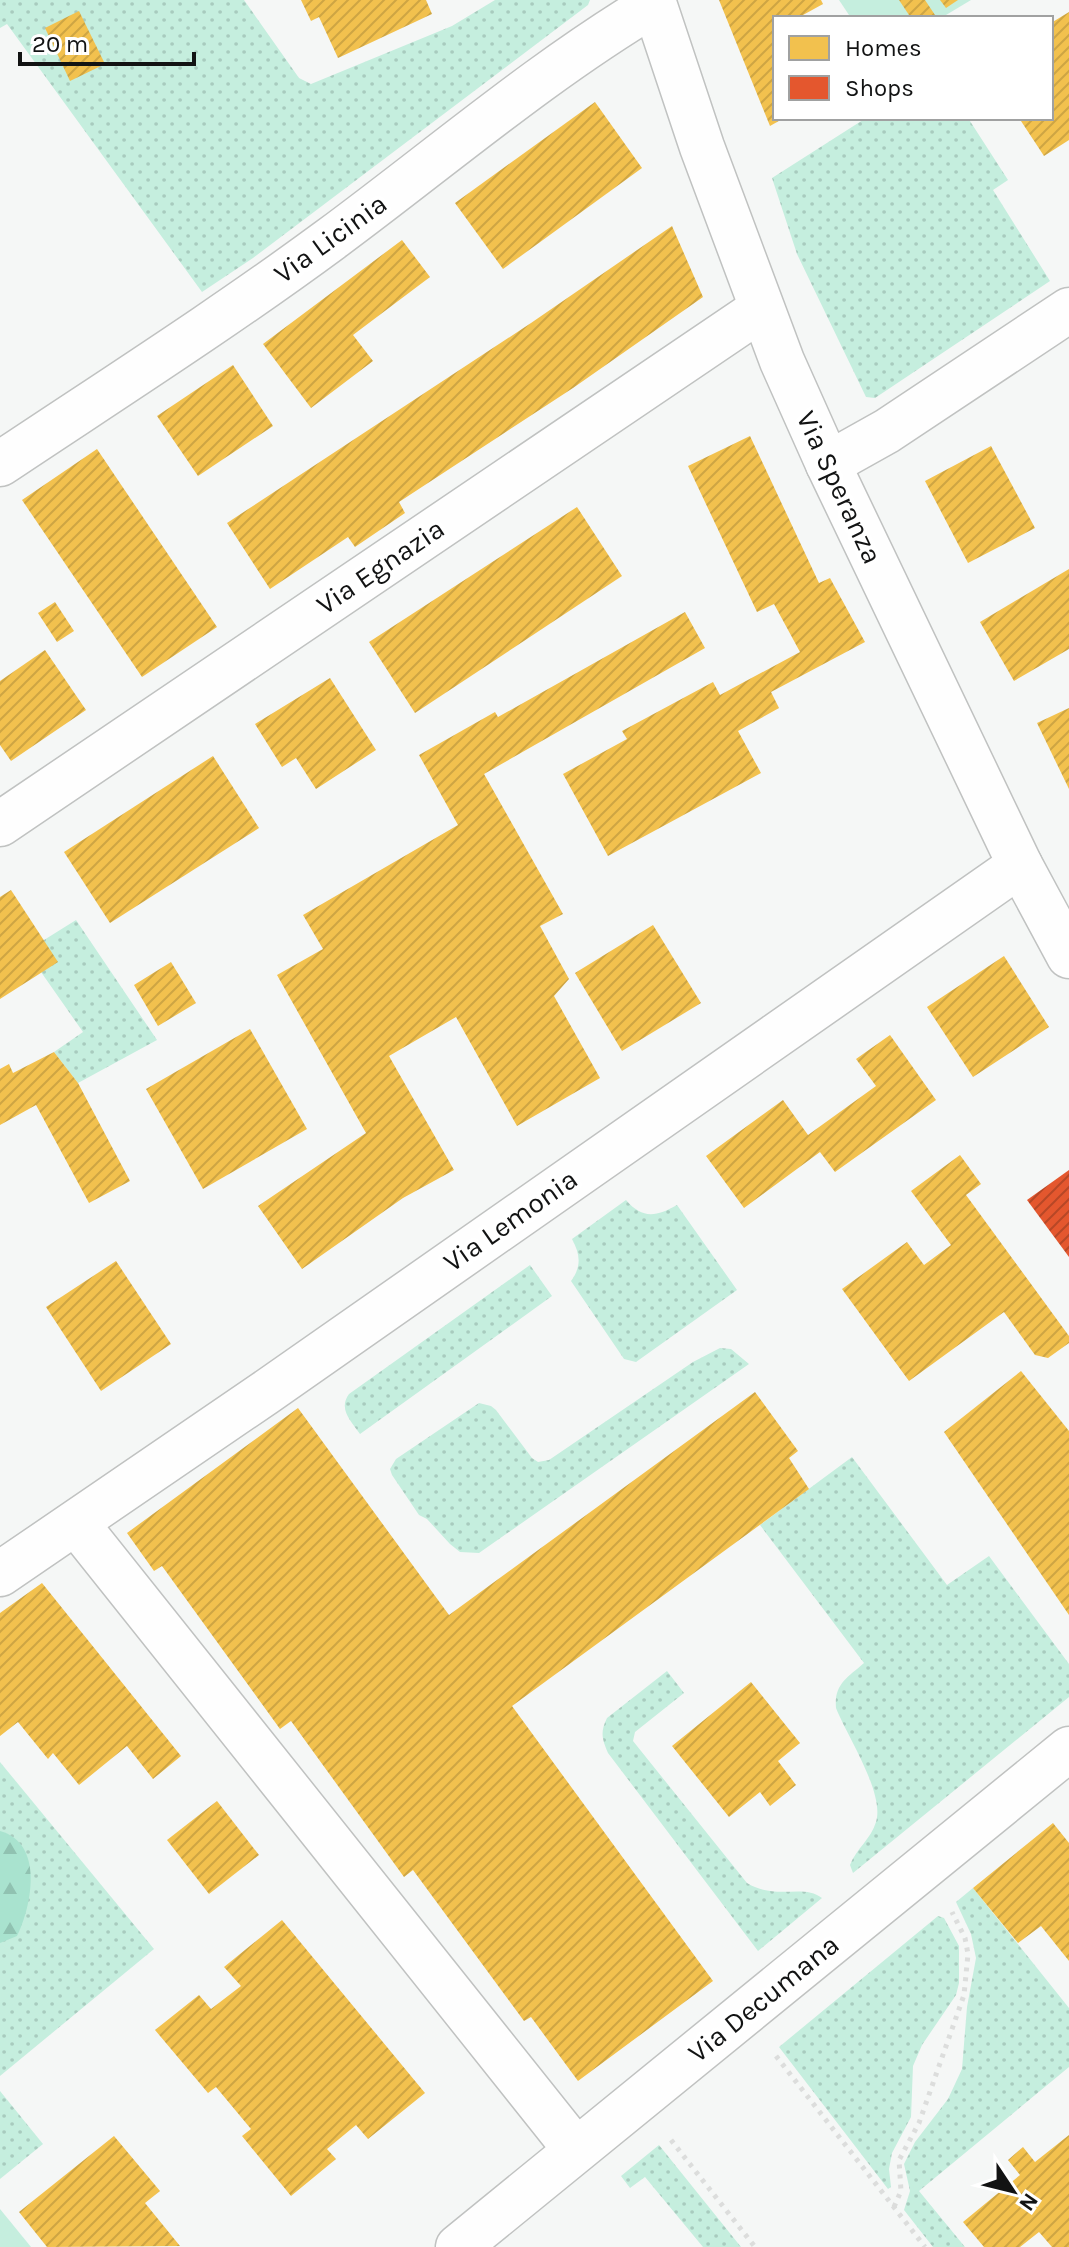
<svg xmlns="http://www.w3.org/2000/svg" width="1069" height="2247" viewBox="0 0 1069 2247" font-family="Karla,sans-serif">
	<defs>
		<pattern id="grass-dots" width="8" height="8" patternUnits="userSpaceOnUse" patternTransform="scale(2)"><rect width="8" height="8" fill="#c5eede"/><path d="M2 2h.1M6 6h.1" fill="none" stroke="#a8cbbe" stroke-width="1.8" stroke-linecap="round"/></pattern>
		<pattern id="forest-firs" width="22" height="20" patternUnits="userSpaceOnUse" patternTransform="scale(2)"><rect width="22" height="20" fill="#a9e3cf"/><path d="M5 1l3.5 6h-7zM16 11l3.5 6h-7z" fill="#90c2b1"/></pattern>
		<pattern id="homes-hatch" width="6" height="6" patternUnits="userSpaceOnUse" patternTransform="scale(2)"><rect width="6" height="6" fill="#f2c14e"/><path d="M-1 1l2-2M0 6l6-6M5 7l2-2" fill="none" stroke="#cea543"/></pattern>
		<pattern id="shops-hatch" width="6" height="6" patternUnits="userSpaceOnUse" patternTransform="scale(2)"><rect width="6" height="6" fill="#e4572e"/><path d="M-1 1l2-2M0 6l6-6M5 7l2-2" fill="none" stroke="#b74726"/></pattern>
	</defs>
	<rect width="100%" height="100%" fill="#f5f7f6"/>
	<g fill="url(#grass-dots)">
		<polygon points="0,0 244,0 299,78 311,84 452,26 495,0 590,0 588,5 253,258 202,292 7,24 0,28"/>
		<polygon points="866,118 968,118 1008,180 993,190 1050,281 875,398 866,397 797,254 772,178"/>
		<polygon points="76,920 157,1040 78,1083 54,1052 83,1032 41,972 44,940"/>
		<path d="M626,1200C642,1219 656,1217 677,1205L737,1290L636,1362L624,1359L571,1281C582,1266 580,1254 572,1239Z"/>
		<path d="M530,1265L552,1296L360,1434C351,1421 338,1409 349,1394Z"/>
		<polygon points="720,1348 731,1349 749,1364 479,1553 460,1552 450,1544 427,1519 419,1515 392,1475 390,1469 396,1459 479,1403 491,1406 496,1410 532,1458 538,1462 549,1460 693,1362"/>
		<path d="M852,1457L947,1585L989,1556L1069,1664V1697L853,1873L850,1865C856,1849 871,1839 876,1822C885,1793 847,1736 836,1708C834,1684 847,1678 864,1663L760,1525Z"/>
		<path d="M667,1671L684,1693L635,1732L633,1741L747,1883C776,1901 803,1883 822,1898L758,1951L608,1753C602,1739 600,1732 607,1718Z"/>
		<polygon points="0,1762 154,1949 0,2076"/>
		<polygon points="973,1888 1069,2008 1069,2067 919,2191 965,2247 933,2247 904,2210 910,2191 904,2164 915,2142 948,2099 962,2069 967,2007 976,1958 971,1934 956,1902"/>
		<polygon points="938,1916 944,1918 959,1946 959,1983 956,1995 922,2045 913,2066 911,2117 892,2153 889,2169 891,2187 888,2189 779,2047"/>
		<polygon points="0,2091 43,2144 0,2179"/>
		<polygon points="659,2145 741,2247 703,2247 645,2177 630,2188 621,2176"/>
	</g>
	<path fill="url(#forest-firs)" d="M0,1831C44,1843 32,1905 17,1936L0,1943Z"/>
	<g fill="#c5eede">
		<polygon points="839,0 971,0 941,18 851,18"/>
		<polygon points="0,2209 31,2247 0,2247"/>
	</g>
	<g fill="url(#homes-hatch)">
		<polygon points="301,0 426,0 432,14 338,58 319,17 311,21"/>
		<polygon points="719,0 821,0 823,4 803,15 805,18 775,18 775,118 784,118 770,126"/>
		<polygon points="899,0 925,0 935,15 931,18 911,18"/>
		<polygon points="940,0 958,0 946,8"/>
		<polygon points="79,11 105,64 70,81 45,28"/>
		<polygon points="1069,12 1069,140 1044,156 1019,118 1051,118 1051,23"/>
		<polygon points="595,102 642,168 503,269 455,203"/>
		<polygon points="672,226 703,297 573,388 399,502 405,513 355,547 348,537 270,589 227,523 531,323"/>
		<polygon points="402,240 430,277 353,335 373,361 311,408 263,344"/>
		<polygon points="233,365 273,426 198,476 157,416"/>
		<polygon points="750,436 819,583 830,578 865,642 771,692 779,708 738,731 761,773 608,856 563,774 627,739 622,731 713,682 720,695 800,652 774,604 757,612 688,466"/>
		<polygon points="991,446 1035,528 968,563 925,481"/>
		<polygon points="97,449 217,627 142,677 22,500"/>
		<polygon points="577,507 622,576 415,713 369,642"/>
		<polygon points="1069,569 1069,649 1014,681 980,622"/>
		<polygon points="55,602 74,631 57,642 38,613"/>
		<polygon points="685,612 705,648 484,774 563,914 540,926 569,979 554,996 600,1078 517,1126 456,1017 389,1056 454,1170 403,1198 302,1269 258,1206 366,1133 277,975 323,949 303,915 458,825 419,755 495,712 498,717"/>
		<polygon points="45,650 86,710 11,761 0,745 0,681"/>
		<polygon points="330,678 376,750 316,789 296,758 282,767 255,724"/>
		<polygon points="1069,708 1069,789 1037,723"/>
		<polygon points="213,756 259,828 110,923 64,852"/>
		<polygon points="11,890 58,962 0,999 0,897"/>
		<polygon points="653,925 701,1003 622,1051 575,973"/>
		<polygon points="1004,956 1049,1027 973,1077 927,1007"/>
		<polygon points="171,962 196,1003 158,1026 134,985"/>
		<polygon points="250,1029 307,1129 203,1189 146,1089"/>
		<polygon points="890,1035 936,1100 835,1172 820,1152 744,1208 706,1156 783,1100 808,1135 876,1086 856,1059"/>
		<polygon points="54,1052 78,1083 130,1181 89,1203 36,1105 0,1125 0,1069 9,1064 13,1073"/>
		<polygon points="960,1155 981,1184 966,1195 1069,1336 1069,1343 1048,1358 1035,1355 1004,1312 909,1381 842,1289 907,1242 924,1265 951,1245 911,1191"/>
		<polygon points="116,1261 171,1344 101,1391 46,1307"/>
		<polygon points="1021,1371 1069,1431 1069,1615 944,1432"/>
		<polygon points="755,1392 798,1451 789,1458 809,1489 512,1706 713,1981 578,2081 531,2017 524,2021 413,1870 404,1877 291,1721 280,1729 162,1566 154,1571 127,1533 298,1408 449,1615"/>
		<polygon points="42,1583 181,1756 153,1779 127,1746 79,1785 53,1753 48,1759 18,1722 0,1736 0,1613"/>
		<polygon points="751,1682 800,1743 778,1761 796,1785 770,1806 760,1792 729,1817 672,1746"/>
		<polygon points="217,1801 259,1855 209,1894 167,1840"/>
		<polygon points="1053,1823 1069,1843 1069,1961 1041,1926 1018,1943 973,1888"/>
		<polygon points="282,1920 425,2093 368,2139 356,2125 327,2149 336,2159 291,2196 242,2136 251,2129 216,2087 208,2093 155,2030 199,1995 211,2009 241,1986 224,1967"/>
		<polygon points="1069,2135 1069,2247 1052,2247 1039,2232 1020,2247 984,2247 963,2222 1020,2175 1008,2160 1023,2147 1035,2162"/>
		<polygon points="114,2136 160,2191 145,2203 180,2246 47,2247 19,2212"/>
	</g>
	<polygon fill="url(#shops-hatch)" points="1069,1170 1069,1257 1027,1200"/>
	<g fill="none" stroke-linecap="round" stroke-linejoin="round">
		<defs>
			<g id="minor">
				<polyline points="653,0 702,147 782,361 828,464 1020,865 1069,956"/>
				<path d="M0,464C111,390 224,318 331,239C438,160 540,72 654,4"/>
				<polyline points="828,464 887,431 1069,310"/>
				<polyline points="0,824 761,309"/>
				<polyline points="76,1523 576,2150"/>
				<polyline points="0,1574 265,1393 1020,865"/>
				<polyline points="458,2247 1069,1749"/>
			</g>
		</defs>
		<use href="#minor" stroke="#c0c2c1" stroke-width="47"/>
		<g stroke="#dcdddc" stroke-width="5" stroke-dasharray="4 6" stroke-linecap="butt">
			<polyline points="776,2056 925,2247"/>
			<polyline points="671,2140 755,2247"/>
			<polyline points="894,2207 901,2191 899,2160 919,2123 964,1995 968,1954 965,1938 952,1912"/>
		</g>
		<use href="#minor" stroke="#fefefe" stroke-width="44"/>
	</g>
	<g text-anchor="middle" stroke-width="8" stroke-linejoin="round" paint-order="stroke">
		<g font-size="28" fill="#121313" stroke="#fff">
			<text transform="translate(330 238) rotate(-36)" y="10">Via Licinia</text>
			<text transform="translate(840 487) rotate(65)" y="10">Via Speranza</text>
			<text transform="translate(380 566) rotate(-34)" y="10">Via Egnazia</text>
			<text transform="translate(510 1220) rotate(-35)" y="10">Via Lemonia</text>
			<text transform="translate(763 1998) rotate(-39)" y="10">Via Decumana</text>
		</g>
	</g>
	<rect x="773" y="16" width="280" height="104" fill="#ffffff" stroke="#a0a1a1" stroke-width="2"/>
	<rect x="789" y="36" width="40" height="24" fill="#f2c14e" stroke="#a0a1a1" stroke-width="2"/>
	<text x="845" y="56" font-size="24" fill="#121313">Homes</text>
	<rect x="789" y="76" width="40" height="24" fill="#e4572e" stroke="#a0a1a1" stroke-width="2"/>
	<text x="845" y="96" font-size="24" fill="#121313">Shops</text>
	<g transform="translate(1013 2191) rotate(125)" stroke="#ffffff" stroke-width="6" paint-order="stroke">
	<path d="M0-6L14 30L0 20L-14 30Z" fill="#121313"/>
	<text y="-12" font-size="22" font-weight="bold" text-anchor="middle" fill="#121313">N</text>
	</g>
	<path d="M20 52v12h174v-12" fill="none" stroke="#121313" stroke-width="4"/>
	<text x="32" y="52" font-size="24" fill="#121313" stroke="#ffffff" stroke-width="6" paint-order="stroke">20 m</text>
</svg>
